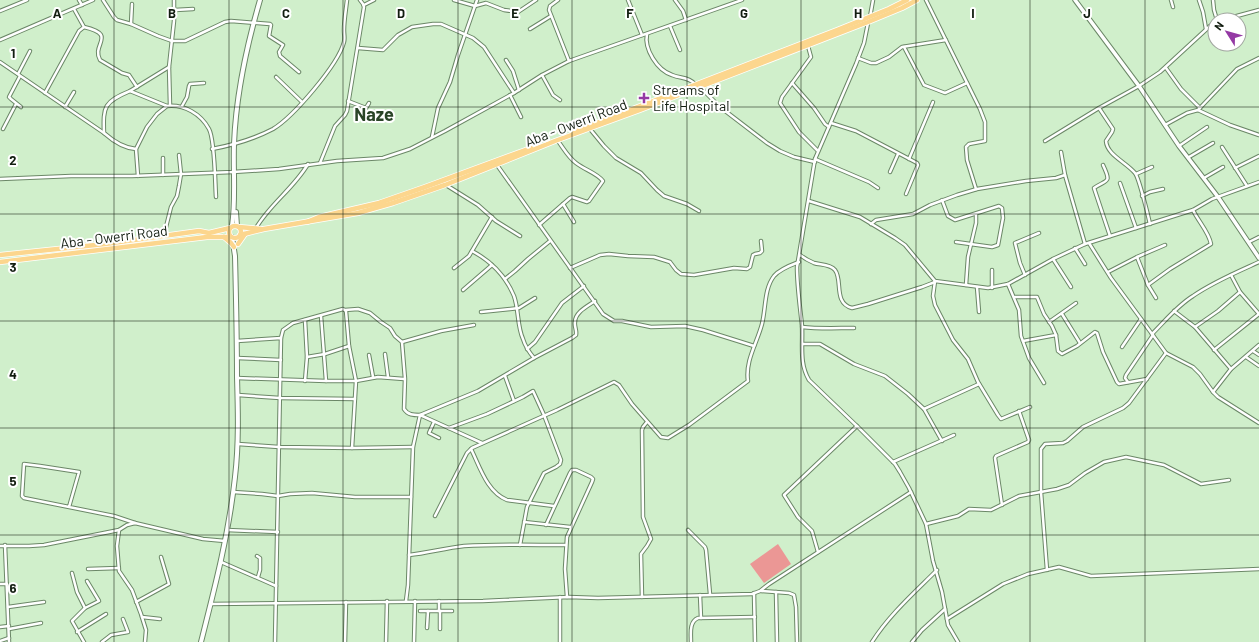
<svg xmlns="http://www.w3.org/2000/svg" width="1259" height="642" viewBox="0 0 1259 642" font-family="Barlow,sans-serif">
	<rect width="100%" height="100%" fill="#d0efcb"/>
	<polygon fill="#eb9795" points="778,544 791,564 764,583 750,564"/>
	<g fill="none" stroke-linecap="round" stroke-linejoin="round">
		<defs>
			<g id="minor">
				<polyline points="79,0 82,5"/>
				<polyline points="103,0 114,17 117,20 131,24 158,36 172,41 185,41 225,22 231,21 270,24 271,25 269,36 283,45 279,52 280,56 299,72"/>
				<polyline points="454,0 475,6 486,3 504,10 518,12 536,0"/>
				<polyline points="558,0 550,6 549,10 569,61"/>
				<polyline points="628,0 642,35"/>
				<polyline points="675,0 683,11 686,20"/>
				<polyline points="926,0 980,109 985,122 985,141 969,144 966,147 967,160 976,189"/>
				<polyline points="1171,0 1173,7"/>
				<polyline points="1199,0 1203,12 1206,29"/>
				<polyline points="1213,0 1214,10 1217,20"/>
				<polyline points="364,5 374,0"/>
				<path d="M74,9L84,27C118,35 91,44 100,60L122,73L129,75L137,87"/>
				<polyline points="175,10 193,9"/>
				<polyline points="0,11 27,0"/>
				<polyline points="870,17 873,0"/>
				<polyline points="1222,20 1259,10"/>
				<path d="M868,23L864,43L856,64L815,159L797,267C797,286 800,306 802,326C803,345 799,363 809,380L859,428L895,464L900,472L909,488L926,524L933,561L942,592L948,625L958,642"/>
				<polyline points="131,24 132,4"/>
				<polyline points="670,26 680,50"/>
				<polyline points="530,29 551,16"/>
				<path d="M647,34C644,49 657,70 672,75C681,79 687,76 695,84"/>
				<polyline points="0,40 93,0"/>
				<polyline points="808,46 811,57 782,97 780,103 799,132 818,151"/>
				<polyline points="904,47 924,85 945,93 967,83"/>
				<polyline points="358,48 383,50 398,35 412,27 433,24 441,24 473,38 484,47 514,93"/>
				<polyline points="858,58 871,63 876,63 889,57 902,47 946,40"/>
				<polyline points="506,60 513,71 519,90"/>
				<polyline points="0,62 104,133"/>
				<polyline points="1166,68 1181,89 1200,108"/>
				<polyline points="18,74 30,51"/>
				<polyline points="542,75 553,95 560,100"/>
				<polyline points="20,76 9,97 11,99 21,107"/>
				<polyline points="276,77 302,102"/>
				<polyline points="792,83 814,108 825,124 829,127"/>
				<polyline points="700,87 720,107 767,143 780,151 794,157 815,162"/>
				<polyline points="130,91 169,67"/>
				<polyline points="45,93 79,31 84,27"/>
				<polyline points="510,95 521,117"/>
				<polyline points="348,101 366,108 369,103"/>
				<polyline points="170,105 169,67 174,21 174,0"/>
				<polyline points="182,106 187,97 189,86 190,84 204,83"/>
				<polyline points="65,107 74,92"/>
				<path d="M1099,108L1113,129L1112,132L1106,141C1107,155 1126,162 1135,173C1139,178 1148,215 1150,224"/>
				<polyline points="1198,110 1237,69 1259,58"/>
				<polyline points="831,123 856,131 917,163 918,165 906,194"/>
				<polyline points="1165,125 1187,113 1198,110 1230,125 1259,135"/>
				<polyline points="3,129 16,104"/>
				<polyline points="590,129 604,146 616,158 641,173 657,190 664,196 687,204 699,211"/>
				<polyline points="432,137 438,108 450,82 458,55 477,0"/>
				<polyline points="1045,141 1099,108 1139,86 1160,72 1210,26 1215,23"/>
				<polyline points="1179,146 1207,127"/>
				<polyline points="1222,147 1247,186"/>
				<path d="M136,149C123,148 113,141 104,133C103,106 104,102 130,91L167,106"/>
				<path d="M212,149C233,145 254,139 273,129C293,117 338,65 344,42C345,38 344,35 344,30C344,20 346,10 347,0"/>
				<polyline points="1061,152 1065,175 1085,244"/>
				<polyline points="1189,157 1213,143"/>
				<polyline points="815,159 869,182 878,188"/>
				<polyline points="909,159 933,102"/>
				<polyline points="320,163 335,126 345,115 347,111 364,7 363,4 360,0"/>
				<polyline points="497,165 603,314 614,321 622,321 651,327 685,326 703,330 754,346"/>
				<path d="M1103,165C1112,184 1107,179 1094,188L1110,236"/>
				<polyline points="1235,168 1259,156"/>
				<polyline points="890,172 898,154"/>
				<polyline points="1136,174 1152,167"/>
				<polyline points="163,175 163,158"/>
				<path d="M138,176L136,149L147,127L157,114L167,106C184,104 201,114 209,129C215,140 215,183 216,197"/>
				<polyline points="1204,178 1223,167"/>
				<polyline points="0,179 71,176 132,176 233,172 279,169 337,161 383,158 410,149 445,131 514,93 542,75 569,61 742,0"/>
				<polyline points="1120,183 1136,228"/>
				<polyline points="446,185 478,205 496,221 520,236"/>
				<polyline points="1142,196 1150,192 1163,189"/>
				<polyline points="942,200 948,216 955,220 999,206 1002,208 1003,218 998,245 992,247 956,242"/>
				<polyline points="809,201 860,217 895,238 905,245 935,281 988,288 1008,284 1053,259 1085,244 1193,210 1212,199 1259,182"/>
				<polyline points="563,204 574,222"/>
				<polyline points="871,224 876,220 913,214 930,205 957,195 977,189 1026,181 1056,178 1065,175"/>
				<path d="M539,225L570,198L572,197L587,202L589,201L603,181C597,173 585,170 576,163C568,157 564,149 558,141"/>
				<path d="M256,228C270,204 294,188 308,164"/>
				<polyline points="164,235 171,207 177,196 179,186 181,174 179,155"/>
				<polyline points="1249,242 1259,237"/>
				<polyline points="1089,243 1111,278 1166,353 1193,367 1200,374 1213,392 1218,397 1259,423"/>
				<polyline points="1075,248 1085,264"/>
				<path d="M472,251C491,261 506,277 514,296C519,310 517,326 523,339C525,346 529,352 534,358"/>
				<path d="M800,255C804,258 809,261 814,263C820,265 830,264 835,270C843,280 833,303 852,308L868,304L922,287L935,282"/>
				<polyline points="1137,257 1148,285 1156,298"/>
				<polyline points="1053,259 1071,287"/>
				<polyline points="454,268 469,256 492,217"/>
				<polyline points="570,268 600,255 609,254 628,256 654,257 670,262 676,270 681,274 694,275 734,268 747,269 750,267 753,255 755,254 760,253 762,251 761,241"/>
				<polyline points="992,270 992,288"/>
				<polyline points="1108,272 1137,257 1165,245"/>
				<polyline points="1025,275 1020,263 1015,243 1039,233"/>
				<polyline points="1231,275 1240,292 1259,314"/>
				<polyline points="505,279 515,271 528,259 550,241"/>
				<polyline points="935,281 933,296 935,305 953,340 968,359 978,382 998,415 1001,419 1030,407"/>
				<polyline points="1008,284 1019,310 1021,336 1029,358 1044,383"/>
				<polyline points="966,285 968,257 976,223 976,215"/>
				<path d="M1148,285L1170,269L1211,244C1209,232 1198,221 1193,210"/>
				<polyline points="977,287 979,312"/>
				<polyline points="463,290 492,265"/>
				<polyline points="1015,297 1037,297 1044,314 1052,326 1056,335 1023,341"/>
				<path d="M345,310L358,309L370,313L381,322L390,328L395,336L402,342L405,379L404,409C408,415 413,415 420,415L478,391L534,358L572,338L576,335C577,330 574,326 575,322C575,312 588,306 595,301"/>
				<polyline points="1174,311 1195,327 1231,369"/>
				<polyline points="481,312 519,308 535,298"/>
				<polyline points="1062,314 1080,343"/>
				<polyline points="321,316 326,381"/>
				<polyline points="1049,322 1076,303"/>
				<path d="M802,327C819,329 837,328 854,328"/>
				<polyline points="1195,327 1218,311 1240,292"/>
				<path d="M1152,334C1165,321 1177,306 1193,296C1213,282 1237,272 1259,262"/>
				<polyline points="1056,335 1058,351 1062,354 1077,346 1095,332 1097,333 1103,352 1117,382 1119,384 1147,379"/>
				<polyline points="237,341 281,338 275,642"/>
				<polyline points="402,342 441,331 474,325"/>
				<polyline points="803,344 820,344 854,364 885,376 908,394 924,409 942,441"/>
				<polyline points="1122,347 1141,319"/>
				<polyline points="527,349 535,342 562,303 584,286"/>
				<polyline points="1214,350 1259,314"/>
				<polyline points="1253,351 1259,355"/>
				<polyline points="385,354 388,377"/>
				<polyline points="369,355 373,377"/>
				<polyline points="307,357 325,354 349,346"/>
				<polyline points="1246,357 1259,366"/>
				<polyline points="237,358 281,360"/>
				<polyline points="505,376 514,401"/>
				<polyline points="237,378 326,381 356,381 378,377 404,379"/>
				<polyline points="305,381 307,357 305,320"/>
				<polyline points="1128,382 1125,378 1126,375 1153,335"/>
				<polyline points="1213,392 1231,369 1259,345"/>
				<polyline points="238,395 280,398 355,399"/>
				<polyline points="924,409 979,384"/>
				<polyline points="434,422 429,433 439,438"/>
				<polyline points="449,428 487,414 523,397 533,391 544,415 561,460 560,464 556,467 544,473 527,507 520,545"/>
				<polyline points="238,444 279,447 352,448 356,381 349,346 346,311 343,309 293,323 283,330 281,338"/>
				<polyline points="352,448 413,447"/>
				<path d="M471,449C480,467 487,492 507,500L554,506"/>
				<polyline points="893,462 954,435"/>
				<polyline points="233,492 262,494 278,496 290,494 312,493 355,497 411,497"/>
				<polyline points="1002,505 995,458 996,456 1028,442 1029,440 1019,411"/>
				<polyline points="69,507 79,472 40,466 24,464 22,496 24,498 114,516 135,523"/>
				<path d="M435,516L467,453L472,448L557,410L614,382L619,385L632,404L661,437L668,438L689,425L748,381C745,361 757,343 762,324C766,308 764,289 774,276C780,269 791,265 799,262"/>
				<polyline points="524,522 570,527"/>
				<polyline points="926,524 958,516 969,509 991,510 1019,496 1057,489 1069,485 1085,473 1104,462 1126,457 1164,465 1201,484 1229,480"/>
				<polyline points="546,525 570,473 572,470 576,470 591,477 593,479 592,482 567,537 565,569 567,597"/>
				<polyline points="119,530 117,546 119,571 132,590 141,614 146,630 145,642"/>
				<polyline points="227,530 278,532"/>
				<polyline points="688,530 705,547 706,550 710,594"/>
				<polyline points="5,545 9,642"/>
				<polyline points="0,546 29,546 44,545 119,530 127,525 135,523 203,539 225,541"/>
				<polyline points="818,552 812,531 798,517 784,495 857,426"/>
				<path d="M409,555C428,553 445,548 464,546C497,544 532,545 565,545"/>
				<polyline points="257,556 260,558 260,570 258,577"/>
				<polyline points="221,562 276,586"/>
				<polyline points="88,569 119,568"/>
				<polyline points="1047,570 1041,492 1041,449 1045,444 1063,443 1067,441 1083,427 1123,408 1129,403 1166,353"/>
				<polyline points="72,573 77,592 85,608 72,621 84,642"/>
				<polyline points="0,584 7,584"/>
				<polyline points="761,591 789,593 794,595 796,607 797,642"/>
				<polyline points="776,592 777,642"/>
				<polyline points="754,593 755,642"/>
				<polyline points="700,595 701,618"/>
				<polyline points="642,597 641,554 647,546 651,539 643,517 642,430 643,427 647,422"/>
				<polyline points="406,601 408,585 413,447 420,415 482,443"/>
				<polyline points="136,602 169,584 161,557"/>
				<polyline points="211,604 483,601 569,597 598,598 752,594 760,591 769,584 911,492"/>
				<polyline points="8,607 44,602"/>
				<polyline points="85,608 99,601 87,581"/>
				<polyline points="420,611 439,611 439,601"/>
				<polyline points="440,611 452,611"/>
				<polyline points="142,617 160,619"/>
				<polyline points="947,619 1003,584 1028,574 1059,567 1091,576 1259,569"/>
				<polyline points="0,627 9,626"/>
				<polyline points="427,628 428,611"/>
				<polyline points="9,629 41,623"/>
				<polyline points="440,629 440,611"/>
				<polyline points="77,632 106,614"/>
				<polyline points="0,641 9,638"/>
				<polyline points="102,642 111,635 128,632 123,619"/>
				<polyline points="345,642 346,602"/>
				<polyline points="386,642 387,601"/>
				<polyline points="414,642 415,601"/>
				<polyline points="560,642 560,597"/>
				<path d="M691,642C691,633 689,622 698,618L755,617"/>
				<path d="M872,642C889,615 914,593 937,570"/>
				<polyline points="912,642 922,630 945,609"/>
			</g>
			<polyline id="tertiary" points="1075,0 1139,86 1179,146 1218,197 1259,258"/>
			<g id="secondary">
				<polyline points="236,212 237,226"/>
				<path d="M232,226C236,200 233,171 234,144C236,94 246,48 260,0"/>
				<path d="M201,642C215,587 229,533 235,477C239,443 238,410 237,377C237,336 236,296 235,256L232,237"/>
			</g>
			<g id="trunk">
				<polyline points="573,132 837,30 889,9 907,0"/>
				<polyline points="307,222 319,217 379,203 425,187 531,148"/>
				<circle cx="235" cy="232" r="6"/>
				<polyline points="239,227 261,229"/>
				<polyline points="240,235 264,229 358,213 393,203 445,185 555,141 640,110 868,22 902,8 917,0"/>
				<polyline points="224,237 231,243 234,247"/>
				<polyline points="238,244 245,234"/>
				<polyline points="0,255 105,244 199,231 209,233 230,228"/>
				<polyline points="0,262 207,237 231,237"/>
			</g>
		</defs>
		<use href="#minor" stroke="#6b8767" stroke-width="4.5"/>
		<use href="#tertiary" stroke="#6b8767" stroke-width="5.5"/>
		<use href="#secondary" stroke="#6b8767" stroke-width="6"/>
		<use href="#trunk" stroke="#fff" stroke-width="6"/>
		<use href="#minor" stroke="#fff" stroke-width="2.5"/>
		<use href="#tertiary" stroke="#fff" stroke-width="3.5"/>
		<use href="#secondary" stroke="#fff" stroke-width="4"/>
		<use href="#trunk" stroke="#fcd68e" stroke-width="4.5"/>
	</g>
	<path fill="none" stroke="#121d10" stroke-width="1" stroke-opacity="0.55" d="M114,0V642M229,0V642M343,0V642M458,0V642M572,0V642M687,0V642M801,0V642M916,0V642M1030,0V642M1145,0V642M0,107H1259M0,214H1259M0,321H1259M0,428H1259M0,535H1259"/>
	<path fill="#9439a4" stroke="#fff" stroke-width="1.5" d="M642 92h4v4h4v4h-4v4h-4v-4h-4v-4h4z"/>
	<g text-anchor="middle" stroke-width="4" stroke-linejoin="round" paint-order="stroke">
		<g font-size="14" fill="#121d10" stroke="#fff" text-anchor="start">
			<text x="653" y="95">Streams of<tspan x="653" dy="16">Life Hospital</tspan></text>
		</g>
		<g font-size="14" fill="#121d10" stroke="#fff">
			<text transform="translate(576 123) rotate(-21)" y="5">Aba - Owerri Road</text>
			<text transform="translate(114 237) rotate(-7)" y="5">Aba - Owerri Road</text>
		</g>
		<g font-size="18" font-weight="bold" fill="#2a4427" stroke="#fff">
			<text x="374" y="121">Naze</text>
		</g>
	</g>
	<g font-size="13" text-anchor="middle" font-weight="bold" fill="#121d10" stroke="#fff" stroke-width="4" stroke-linejoin="round" paint-order="stroke">
		<text x="57" y="18">A</text>
		<text x="172" y="18">B</text>
		<text x="286" y="18">C</text>
		<text x="401" y="18">D</text>
		<text x="515" y="18">E</text>
		<text x="630" y="18">F</text>
		<text x="744" y="18">G</text>
		<text x="858" y="18">H</text>
		<text x="973" y="18">I</text>
		<text x="1087" y="18">J</text>
		<text x="13" y="58">1</text>
		<text x="13" y="165">2</text>
		<text x="13" y="272">3</text>
		<text x="13" y="379">4</text>
		<text x="13" y="486">5</text>
		<text x="13" y="593">6</text>
	</g>
	<g transform="translate(1227 32) rotate(307)"><circle r="19" fill="#ffffff" stroke="#a0a59f"/>
	<path d="M0-3L7 15L0 10L-7 15Z" fill="#9439a4"/>
	<text y="-6" font-size="11" font-weight="bold" text-anchor="middle" fill="#121d10">N</text>
	</g>
</svg>
